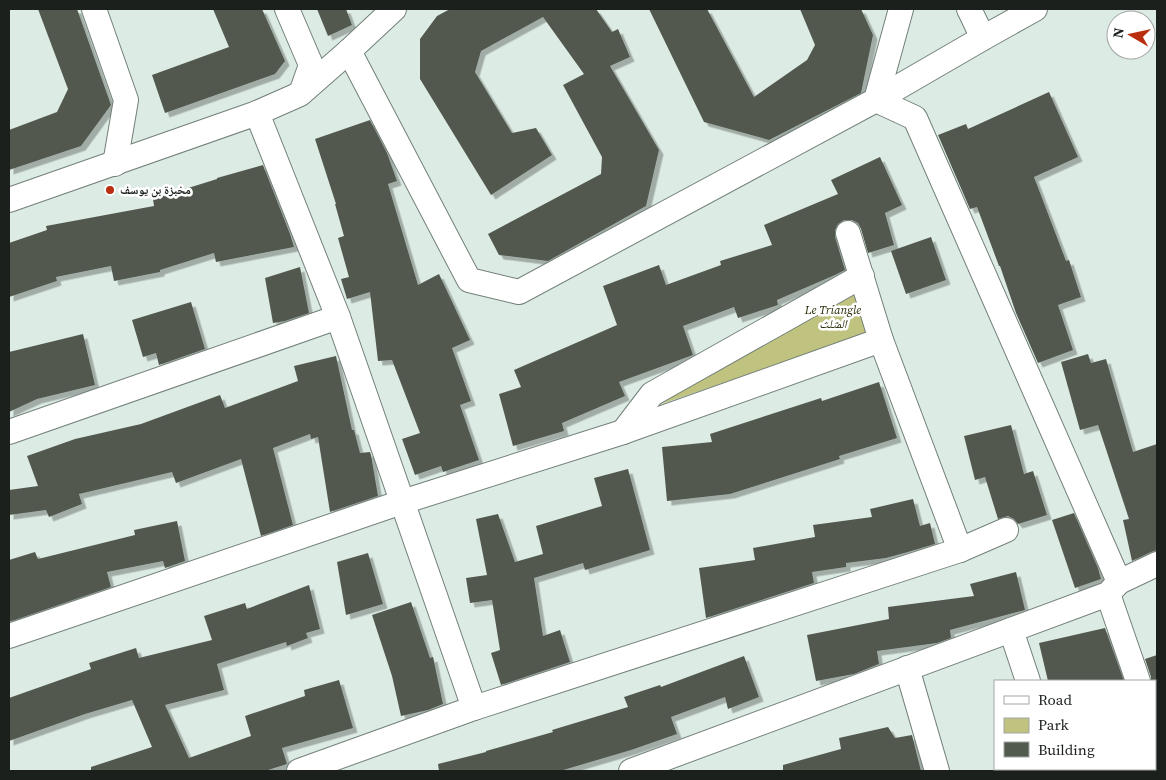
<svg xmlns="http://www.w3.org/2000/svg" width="1166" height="780" viewBox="0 0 1166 780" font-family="'Source Serif 4','Noto Naskh Arabic',serif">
	<defs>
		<filter id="shadow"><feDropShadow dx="4.5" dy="4.5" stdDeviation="0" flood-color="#0004"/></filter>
	</defs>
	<rect width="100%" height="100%" fill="#dcebe3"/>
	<polygon fill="#bfc37f" points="849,279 867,334 655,406"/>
	<g fill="#52594f" filter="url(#shadow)">
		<polygon points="38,9 77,9 111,105 81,146 9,170 9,130 57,112 68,89"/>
		<polygon points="213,9 262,9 285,61 275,74 165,113 152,75 229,47"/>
		<polygon points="317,9 346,9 352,25 328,36"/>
		<polygon points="450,9 596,9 612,32 618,29 630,57 610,66 659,150 646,206 548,261 499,255 488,234 601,174 602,157 563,85 584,74 543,17 481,51 475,72 512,133 536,128 552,155 491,195 420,79 420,39 437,16"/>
		<polygon points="649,9 707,9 754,97 807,60 815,45 800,9 861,9 873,35 861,93 769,140 704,122"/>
		<polygon points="1049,92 1078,157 1034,177 1066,261 1069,260 1081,297 1058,305 1073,350 1038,363 1016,313 1000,266 999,266 977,207 970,209 938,135 966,124 968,129"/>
		<polygon points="370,120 387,153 397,181 388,184 418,285 439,274 470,340 452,348 471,401 460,405 479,460 443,472 441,466 415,475 402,439 420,433 392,360 378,361 370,292 347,299 341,279 349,277 338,238 344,236 335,204 336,204 315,139"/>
		<polygon points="880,157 902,205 885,213 894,245 868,253 861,229 858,223 852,220 844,220 838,224 835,230 835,237 845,270 835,275 777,300 778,305 738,318 734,307 683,326 693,355 619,382 625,396 562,423 564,431 513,446 499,394 521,387 514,370 617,325 603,286 659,265 666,285 721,265 720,261 772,245 764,225 838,194 831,180"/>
		<polygon points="263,165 290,234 294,247 216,262 214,253 160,270 160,272 114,281 111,266 56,277 57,281 9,297 9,243 47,230 46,226 154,206 153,199 217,179 217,178"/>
		<polygon points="931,237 946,280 906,294 891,251"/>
		<polygon points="300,267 309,313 285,321 273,323 265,278"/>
		<polygon points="191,302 205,349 159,365 156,353 143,357 132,320"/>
		<polygon points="83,334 95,385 37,399 9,412 9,352"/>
		<polygon points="1088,354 1091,363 1106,359 1133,452 1157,444 1157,550 1151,552 1132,561 1123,520 1129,519 1098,425 1080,430 1061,362"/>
		<polygon points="336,356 352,430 354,430 360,453 370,452 371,455 378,496 330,512 318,437 311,439 310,434 273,448 293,525 261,536 241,459 176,483 172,472 79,494 82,504 49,517 46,510 9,515 9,490 38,486 27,456 75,439 141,424 220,395 225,408 298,381 294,366"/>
		<polygon points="879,382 897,438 839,456 840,459 730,494 667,501 662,447 712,442 710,434 821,398 822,401"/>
		<polygon points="1011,425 1024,474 1033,471 1047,515 1018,524 1014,519 1008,516 998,519 985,477 975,480 964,436"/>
		<polygon points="628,469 650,550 585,570 583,563 534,578 543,636 560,630 570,662 501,685 491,653 500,650 492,600 470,603 466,578 487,575 476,519 498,514 515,562 543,554 536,526 602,506 594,478"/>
		<polygon points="913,499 920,526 930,523 935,544 908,552 886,558 846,563 846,567 812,572 814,583 706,618 699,568 755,560 753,548 815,537 813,525 872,517 870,509"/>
		<polygon points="1074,513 1098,568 1101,579 1075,588 1052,520"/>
		<polygon points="177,521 185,561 165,568 163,561 107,572 111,587 9,622 9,560 35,552 38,559 135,535 134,530"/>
		<polygon points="368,553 383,604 346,615 337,562"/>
		<polygon points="1016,572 1025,610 950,630 951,638 937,643 877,651 879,664 854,674 816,681 807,635 889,619 888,607 974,596 970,584"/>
		<polygon points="309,585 320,629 306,633 308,638 287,646 286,642 217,664 224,690 165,705 189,758 251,736 245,716 305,696 304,690 339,680 353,728 282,748 287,764 265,771 91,771 91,767 152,747 132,700 85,714 9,741 9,698 91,669 89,663 136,648 139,658 212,640 204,616 245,603 247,609"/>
		<polygon points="411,602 430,658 433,657 443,704 428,710 401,716 392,676 372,615"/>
		<polygon points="1105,628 1124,681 1048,681 1039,643"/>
		<polygon points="1157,655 1157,681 1151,681 1151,677 1145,659"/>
		<polygon points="744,656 759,697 728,709 725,697 671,717 677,734 631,750 560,771 439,771 438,764 486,752 486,751 553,732 552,730 628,707 624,697 660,685 661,687"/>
		<polygon points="888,727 895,738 912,735 921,771 783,771 783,765 841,749 839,738"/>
	</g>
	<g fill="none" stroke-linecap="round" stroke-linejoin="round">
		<defs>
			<g id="street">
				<polyline points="94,9 126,100 115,164"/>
				<polyline points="287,9 311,65 301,93"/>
				<polyline points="969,9 983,38"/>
				<polyline points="349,51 469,280 519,292 876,100 915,118 1119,582"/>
				<polyline points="876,100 983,38 1035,9"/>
				<polyline points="876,100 901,9"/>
				<polyline points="257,113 338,317 474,708"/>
				<polyline points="9,200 257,113 300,94 349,51 394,9"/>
				<polyline points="848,233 881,340 960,550"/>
				<polyline points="9,432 338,317"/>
				<polyline points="623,432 652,394 862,276"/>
				<polyline points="1108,594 1138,681"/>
				<polyline points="1011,630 1028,681"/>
				<polyline points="9,636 402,502 623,432 881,340"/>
				<polyline points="907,668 937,771"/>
				<polyline points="1155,730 1157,738"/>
				<polyline points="1056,769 1057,771"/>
				<polyline points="299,771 474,708 960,550 1006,530"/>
				<polyline points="631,771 1108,594 1119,582 1157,564"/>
			</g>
		</defs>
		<use href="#street" stroke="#738079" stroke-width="26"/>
		<use href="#street" stroke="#fff" stroke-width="24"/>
	</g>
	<circle fill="#b92e0f" stroke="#fff" stroke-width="2" cx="110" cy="190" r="5"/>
	<g text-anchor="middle" stroke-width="5" stroke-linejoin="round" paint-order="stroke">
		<g font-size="12" font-weight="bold" fill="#1b201d" stroke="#fff" text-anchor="start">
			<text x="120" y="194">مخبزة بن یوسف</text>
		</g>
		<g font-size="12" font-style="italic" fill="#2c2d08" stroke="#fff">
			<text x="833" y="314">Le Triangle<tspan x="833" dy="14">المثلث</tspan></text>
		</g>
	</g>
	<rect width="1166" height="780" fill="none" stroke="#1b201d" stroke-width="20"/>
	<rect x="994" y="680" width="162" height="90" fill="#ffffff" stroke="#a4a6a5"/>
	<rect x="1004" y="696" width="25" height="8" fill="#ffffff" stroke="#a4a6a5"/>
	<text x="1038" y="705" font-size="15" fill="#1b201d">Road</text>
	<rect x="1004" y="718" width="25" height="15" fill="#bfc37f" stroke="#a4a6a5"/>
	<text x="1038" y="730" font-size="15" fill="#1b201d">Park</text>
	<rect x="1004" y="742" width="25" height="15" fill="#52594f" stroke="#a4a6a5"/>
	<text x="1038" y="755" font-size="15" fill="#1b201d">Building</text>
	<g transform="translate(1131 35) rotate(279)"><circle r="24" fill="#ffffff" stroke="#a4a6a5"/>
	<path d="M0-4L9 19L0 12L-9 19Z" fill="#b92e0f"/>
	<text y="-8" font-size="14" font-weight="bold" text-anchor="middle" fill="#1b201d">N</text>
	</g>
</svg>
